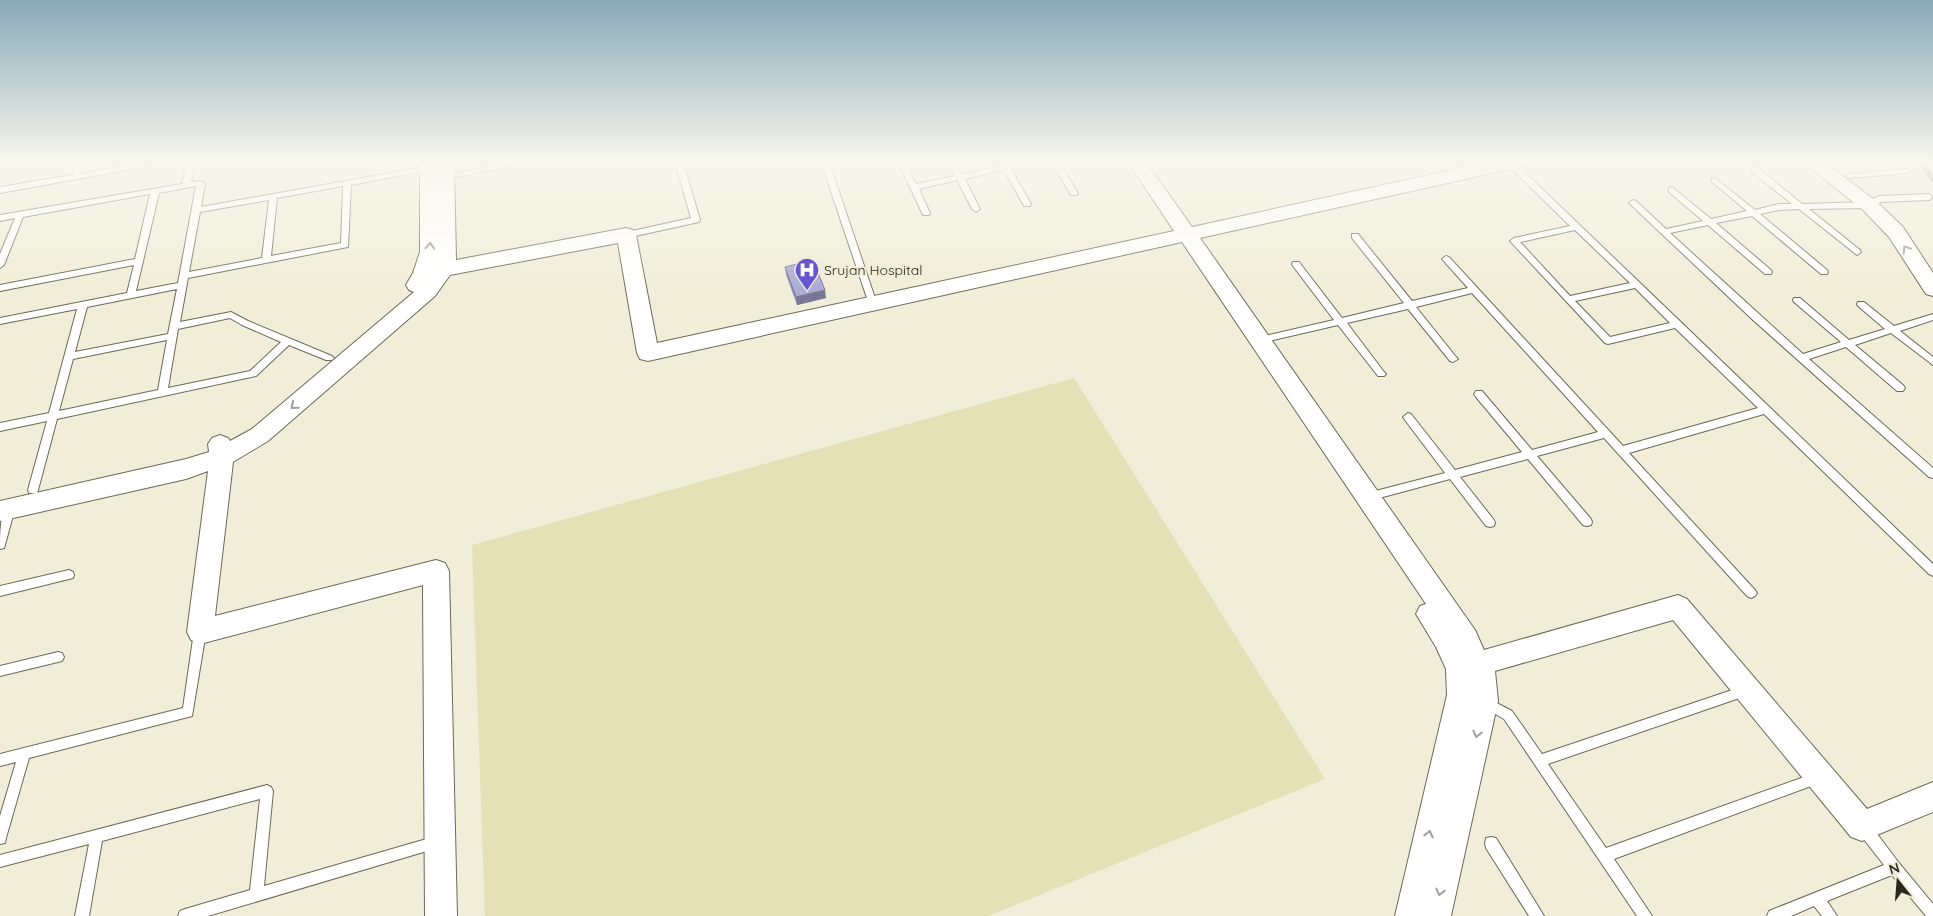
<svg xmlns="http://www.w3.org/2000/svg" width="1933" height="916" viewBox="0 0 1933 916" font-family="Quicksand,sans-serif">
	<rect width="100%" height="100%" fill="#f0edd8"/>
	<polygon fill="#e5e0b6" points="1074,378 1325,779 988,916 485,916 472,545"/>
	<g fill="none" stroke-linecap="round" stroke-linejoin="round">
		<polyline stroke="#7a7758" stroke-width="5" points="1921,162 1933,179"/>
		<defs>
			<g id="service">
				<polygon points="77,162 85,162 80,174 146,162 165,162 161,164 0,193 0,187 72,175"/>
				<path d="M187,162H195L191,182L201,181L205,183L201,207L429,166L433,168L429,170L351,185L348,247L188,278L180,322L231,312L248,321L332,356L334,358L332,360H326L289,345L256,376L57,419L38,490L37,493H29L28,490L47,421L0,431V423L49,413L77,309L0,324V318L127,293L134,265L0,291V285L135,259L150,194L23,217L4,265L0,268V254L15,218L0,221V215L182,184ZM196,186L178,283L136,291L159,193ZM343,186L341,243L271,256L277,198ZM269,200L262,258L189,272L200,212ZM177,289L168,334L75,352L87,307ZM230,318L242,325L281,342L250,371L168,388L178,329ZM167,340L158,390L59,411L73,359Z"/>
				<polygon points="511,162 528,162 524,164 446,179 442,177 446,175"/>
				<polygon points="675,162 683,162 700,220 699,222 626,238 623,237 623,233 691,218"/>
				<polygon points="821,162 829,162 877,304 876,306 870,306 869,304"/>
				<polygon points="898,162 906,162 916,184 955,176 948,162 956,162 962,174 1002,166 1001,162 1007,162 1009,165 1021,162 1037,162 1011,169 1031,204 1030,206 1024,206 1004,170 965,179 980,209 976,212 972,209 957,180 919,189 930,213 929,215 923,215"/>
				<polygon points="1051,162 1059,162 1078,193 1077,195 1071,195"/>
				<path d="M1505,162H1514L1933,564V576L1929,574L1764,414L1629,453L1755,590L1757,593L1755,596L1751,598L1747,596L1604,438L1537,456L1591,519L1592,522L1591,525L1587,526L1583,525L1528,459L1460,477L1494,520L1495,523L1494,526L1490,527L1486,526L1450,479L1368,501L1364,500L1363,497L1364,494L1445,473L1405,420L1403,417L1408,413L1411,414L1455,470L1522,452L1476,397L1474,394L1476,391H1482L1532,450L1598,432L1472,293L1416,307L1456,357L1458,359L1453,362L1450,361L1408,309L1347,323L1384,372L1386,374L1384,376H1378L1338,325L1260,343L1257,342L1255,340L1257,338L1260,337L1334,320L1293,266L1292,264L1293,262H1299L1342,318L1404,303L1352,238V234H1358L1412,301L1468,288L1442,259L1446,256L1449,257L1623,446L1758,408L1675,328L1608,344L1605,343L1510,241L1514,238L1570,226ZM1575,230L1630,283L1570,296L1520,242ZM1635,288L1670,323L1610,337L1575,301Z"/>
				<polygon points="1752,168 1758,168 1802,204 1867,202 1879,196 1929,194 1933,197 1929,200 1881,202 1869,208 1809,209 1860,250 1861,252 1857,255 1799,209 1779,210 1760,214 1827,270 1828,272 1827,274 1821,274 1752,216 1716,223 1771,270 1772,272 1771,274 1765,274 1708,225 1670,233 1803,354 1841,342 1794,302 1793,300 1794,298 1800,298 1849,340 1885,329 1858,306 1857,304 1858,302 1864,302 1894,326 1933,314 1933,320 1900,331 1933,357 1933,365 1891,333 1855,345 1903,385 1905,388 1903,391 1897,391 1846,347 1809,359 1933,468 1933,478 1929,477 1753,320 1629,203 1633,200 1636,201 1666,229 1703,221 1669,192 1669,188 1672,187 1711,219 1747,211 1712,182 1712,178 1715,178 1755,210 1779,204 1792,204 1752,172"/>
				<polygon points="1906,169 1910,171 1909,173 1849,178 1845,176 1849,174"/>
				<path d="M10,504L14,505L15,508L5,545L4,548L0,549C0,534 0,519 6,505Z"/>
				<polygon points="69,570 73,572 74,575 73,578 0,596 0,586"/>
				<polygon points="200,627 204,628 206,632 192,716 29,758 6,838 5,843 0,844 0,816 16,762 0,766 0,754 183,708 194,632 196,628"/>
				<polygon points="58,652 62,653 64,657 62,661 0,676 0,666"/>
				<polygon points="1747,685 1751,686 1753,690 1751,694 1548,764 1606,848 1818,772 1822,774 1824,778 1822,782 1614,859 1652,916 1637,916 1504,719 1481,706 1479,702 1481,698 1485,697 1512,711 1542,754"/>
				<polygon points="267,785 271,787 273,791 264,886 437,836 442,837 443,842 442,847 437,848 208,916 178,916 180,911 185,909 250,890 260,799 102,841 89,916 75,916 89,844 0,867 0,855"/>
				<polygon points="1863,821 1868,822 1899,863 1933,904 1933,916 1926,916 1892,875 1827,901 1837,916 1822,916 1814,906 1791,916 1767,916 1769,911 1884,865 1858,832 1857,827 1858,822"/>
				<polygon points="1491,837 1496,838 1544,916 1529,916 1486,848 1485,843 1486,838"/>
			</g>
			<g id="tertiary">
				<polygon points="420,162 454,162 456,260 626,228 633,230 636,235 657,343 1174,231 1128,162 1146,162 1192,227 1488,162 1524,162 1522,166 1515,168 1200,238 1475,630 1484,650 1678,595 1687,599 1867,809 1933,782 1933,812 1862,841 1851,837 1673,620 1495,671 1498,701 1451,916 1395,916 1447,695 1446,669 1436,647 1416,614 1420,606 1426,604 1182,242 648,361 640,359 637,353 618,243 450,275 435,296 268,441 233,462 215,616 436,560 445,563 449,571 457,916 425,916 423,585 200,644 191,640 187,632 208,471 186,479 0,521 0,501 186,459 209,452 208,444 212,438 220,435 228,438 230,441 252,429 414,292 409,290 406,285 413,273 420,252"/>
				<polygon points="1803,162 1824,162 1876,201 1903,227 1933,273 1933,296 1926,294 1889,237 1862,209"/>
			</g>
		</defs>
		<use href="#service" stroke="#6c6a57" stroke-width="2"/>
		<use href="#tertiary" stroke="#6c6a57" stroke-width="2"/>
		<use href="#service" fill="#fff" fill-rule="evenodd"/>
		<use href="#tertiary" fill="#fff" fill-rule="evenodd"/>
	</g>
	<polygon fill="#9494b7" points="785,267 826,298 797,305 786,275"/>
	<polygon fill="#787895" points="825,290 826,298 797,305 796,297"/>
	<polygon fill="#acacd5" stroke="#787895" points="813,260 825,290 796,297 785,267"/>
	<defs><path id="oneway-chevron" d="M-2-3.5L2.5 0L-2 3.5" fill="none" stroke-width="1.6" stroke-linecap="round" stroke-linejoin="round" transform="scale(1.25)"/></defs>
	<g stroke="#9f9f9b">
		<use href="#oneway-chevron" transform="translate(430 246) rotate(-87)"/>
		<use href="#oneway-chevron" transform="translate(1906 249) rotate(-123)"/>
		<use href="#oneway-chevron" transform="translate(294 406) rotate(139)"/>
		<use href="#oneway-chevron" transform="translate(1477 734) rotate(103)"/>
		<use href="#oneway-chevron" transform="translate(1429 834) rotate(-77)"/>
		<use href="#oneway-chevron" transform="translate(1440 892) rotate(103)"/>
	</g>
	<linearGradient id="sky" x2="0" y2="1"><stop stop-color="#8aa9b8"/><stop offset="0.56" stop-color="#f8f7ed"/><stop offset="1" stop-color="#f8f7ed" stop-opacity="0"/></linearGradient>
	<rect width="1933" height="290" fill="url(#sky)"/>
	<defs>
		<symbol id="hospital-pin" viewBox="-11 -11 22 30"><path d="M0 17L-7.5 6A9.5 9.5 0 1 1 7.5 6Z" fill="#6856d0" stroke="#f0edd8"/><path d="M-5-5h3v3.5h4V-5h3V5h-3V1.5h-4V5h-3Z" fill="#fff"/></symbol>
	</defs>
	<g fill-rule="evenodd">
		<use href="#hospital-pin" x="793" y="256" width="28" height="38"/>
	</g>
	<g text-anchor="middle" stroke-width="4" stroke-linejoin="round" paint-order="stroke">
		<g font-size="14" fill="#2a2921" stroke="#f0edd8" text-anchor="start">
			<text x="824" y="275">Srujan Hospital</text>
		</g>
	</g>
	<g transform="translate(1898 881) rotate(343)" stroke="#f0edd8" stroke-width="4" paint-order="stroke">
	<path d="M0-4L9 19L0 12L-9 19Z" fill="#2a2921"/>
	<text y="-8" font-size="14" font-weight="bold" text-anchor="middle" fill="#2a2921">N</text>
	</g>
</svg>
